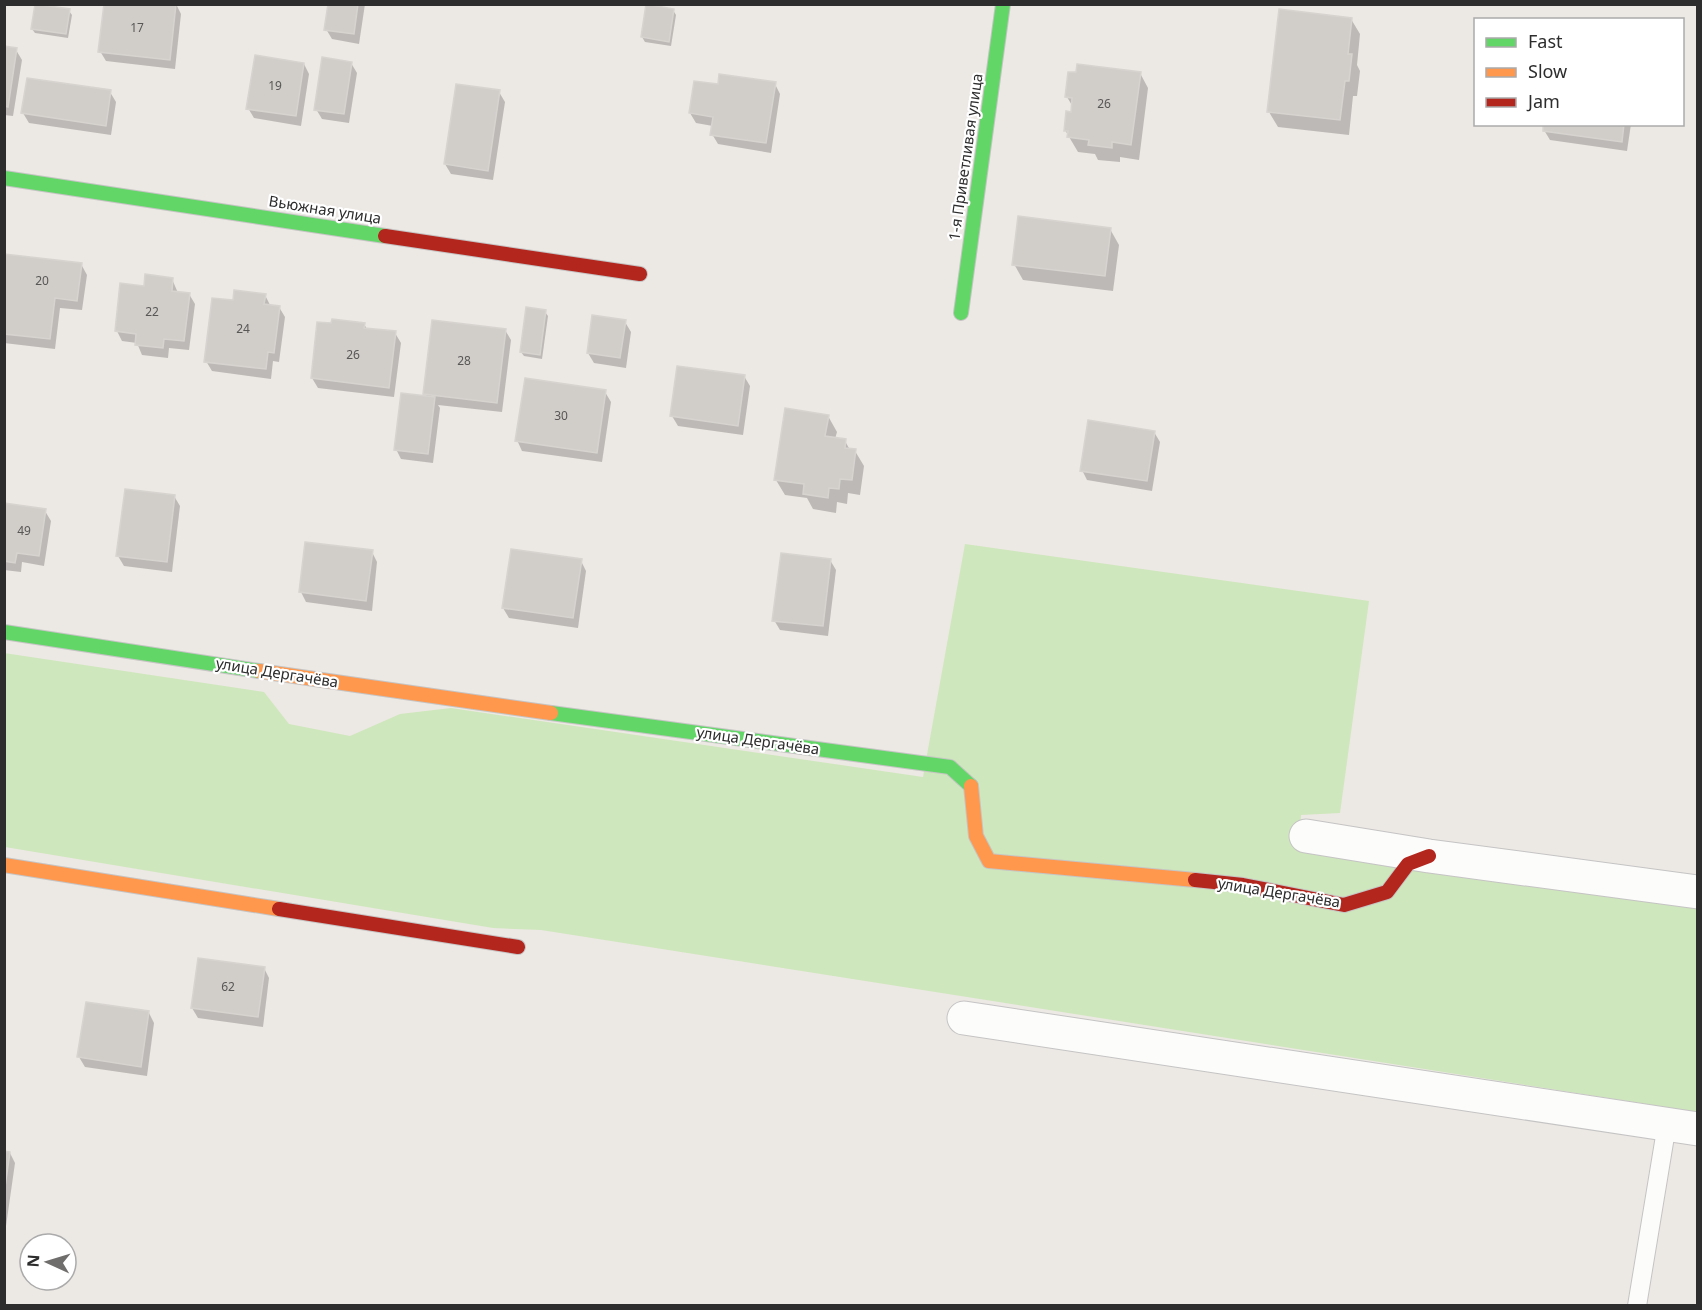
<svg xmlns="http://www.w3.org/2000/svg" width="1702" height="1310" viewBox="0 0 1702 1310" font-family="'Noto Sans',sans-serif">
	<rect width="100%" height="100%" fill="#ece8e4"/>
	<polygon fill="#cfe7bc" points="965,544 1369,601 1340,813 1301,815 1299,851 1697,903 1697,1112 541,930 493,928 5,847 4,653 264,692 289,724 350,736 400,714 451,708 923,777"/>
	<g fill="#0003">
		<polygon points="176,4 181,14 175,69 106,61 100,51"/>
		<polygon points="330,4 365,4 359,44 332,39 326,29"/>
		<polygon points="673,10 676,15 671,46 645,42 642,37"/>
		<polygon points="69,11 72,15 68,38 35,33 32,29"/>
		<polygon points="1351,19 1360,34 1357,65 1360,71 1357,96 1353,96 1349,135 1278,127 1269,112"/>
		<polygon points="4,48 16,50 22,60 13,116 4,115"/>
		<polygon points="351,63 357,73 349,123 322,119 316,109"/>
		<polygon points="304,64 309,74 301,126 254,118 248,108"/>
		<polygon points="1140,73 1148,88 1139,160 1120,157 1120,162 1098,160 1095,154 1078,152 1065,130 1073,107 1067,97"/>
		<polygon points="775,84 780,94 771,153 718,144 712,134 713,126 696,123 690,113 719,86"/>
		<polygon points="110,92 116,102 111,135 29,123 23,113"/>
		<polygon points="499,92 505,102 493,180 451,174 445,164"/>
		<polygon points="1545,124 1631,124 1627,151 1550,140 1544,130"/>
		<polygon points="1110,229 1119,245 1113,291 1023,280 1014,264"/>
		<polygon points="4,255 81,264 87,275 82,310 60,308 55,349 4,343"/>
		<polygon points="172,279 178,293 189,294 195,304 189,350 169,348 168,358 142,355 137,343 122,341 117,331 145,288"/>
		<polygon points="265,295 270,305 279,307 285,317 279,362 273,361 271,379 212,371 206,361 234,302"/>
		<polygon points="545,312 548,316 542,359 524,356 521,352"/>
		<polygon points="625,322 631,332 626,368 594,363 588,353"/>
		<polygon points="364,324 367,329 395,333 401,343 394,397 318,388 312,378"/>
		<polygon points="505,330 511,340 502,412 438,405 440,408 433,463 401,459 396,449 427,397 424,394"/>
		<polygon points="744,376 750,386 743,435 678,426 672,416"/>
		<polygon points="605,392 611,402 602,462 522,451 517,440"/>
		<polygon points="828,416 837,432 835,439 845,441 850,450 855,451 864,466 860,495 848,493 847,504 837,502 836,513 813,509 807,498 785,495 776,480"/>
		<polygon points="1154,432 1160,442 1152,491 1087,480 1082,470"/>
		<polygon points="174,496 180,506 172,572 124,566 118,556"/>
		<polygon points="4,505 45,511 51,521 44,566 22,562 21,572 4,570"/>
		<polygon points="372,552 377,562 372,611 306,602 301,592"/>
		<polygon points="830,560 836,570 828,636 780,630 774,620"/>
		<polygon points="581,561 586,571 578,628 509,618 503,608"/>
		<polygon points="264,968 269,978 263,1027 198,1018 192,1008"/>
		<polygon points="149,1013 154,1023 147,1076 85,1067 79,1057"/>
		<polygon points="4,1152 10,1153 15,1163 6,1226"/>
	</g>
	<g fill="#d1ceca" stroke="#d7d4d0" stroke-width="1.5">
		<polygon points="35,4 70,9 66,34 31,29"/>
		<polygon points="104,4 176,4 170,60 98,52"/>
		<polygon points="328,4 358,4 354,34 324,30"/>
		<polygon points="646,4 674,9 669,42 641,37"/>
		<polygon points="1279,9 1352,18 1348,54 1352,54 1349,81 1345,81 1340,120 1267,112"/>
		<polygon points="4,46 17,48 8,107 4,106"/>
		<polygon points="255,55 304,63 296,116 246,109"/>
		<polygon points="322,57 352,62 344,114 314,110"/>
		<polygon points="1077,64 1141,72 1131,145 1112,142 1112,148 1088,145 1089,140 1067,137 1068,131 1064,131 1066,111 1071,112 1072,98 1065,97 1068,72 1076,72"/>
		<polygon points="719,74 776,82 766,143 710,135 713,117 689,113 694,81 718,84"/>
		<polygon points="27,78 111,90 106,126 21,113"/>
		<polygon points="456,84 500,90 488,171 444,164"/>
		<polygon points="1543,124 1624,124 1622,142 1543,131"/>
		<polygon points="1018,216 1111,228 1105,276 1012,265"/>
		<polygon points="4,254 82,263 77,301 55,298 50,339 4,334"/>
		<polygon points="145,274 173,278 172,291 190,293 184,341 164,339 163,348 135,345 136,334 115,331 120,283 144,286"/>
		<polygon points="234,290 266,294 264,304 280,306 274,353 268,352 266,369 204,362 212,298 233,300"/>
		<polygon points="526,307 546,310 540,355 520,352"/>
		<polygon points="592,315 626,320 620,358 587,353"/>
		<polygon points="332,319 365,323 364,328 396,331 389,388 311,378 317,322 331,323"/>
		<polygon points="432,320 506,329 497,403 423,394"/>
		<polygon points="677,366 745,375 738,426 670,416"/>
		<polygon points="525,378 606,390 597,453 515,441"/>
		<polygon points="401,393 435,397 428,454 394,450"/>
		<polygon points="785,408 829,415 825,436 846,439 845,448 856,449 852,480 840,479 839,489 829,488 828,498 803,494 804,484 774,480"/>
		<polygon points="1088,420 1155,431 1147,481 1080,471"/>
		<polygon points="125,489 175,495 167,562 116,556"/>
		<polygon points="4,503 46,509 39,556 17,553 15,563 4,561"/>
		<polygon points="305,542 373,550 366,601 299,592"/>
		<polygon points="511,549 582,559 573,618 502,608"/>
		<polygon points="781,553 831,559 823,626 772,621"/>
		<polygon points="198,958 265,967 258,1017 191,1008"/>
		<polygon points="86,1002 149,1011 141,1067 77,1057"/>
		<polygon points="4,1151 10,1152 4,1194"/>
	</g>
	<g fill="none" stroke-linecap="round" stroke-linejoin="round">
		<defs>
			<polyline id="lane" points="1637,1306 1667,1124"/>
			<g id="street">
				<polyline points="1306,836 1429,856 1698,892"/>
				<polyline points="964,1018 1698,1129"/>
			</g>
			<g id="fast">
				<polyline points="4,178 385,236"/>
				<polyline points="961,313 1003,4"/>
				<polyline points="4,632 259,671"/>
				<polyline points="551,713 950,767 971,786"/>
			</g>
			<g id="slow">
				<polyline points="259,671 551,713"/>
				<polyline points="971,786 976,836 989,861 1195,880"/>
				<polyline points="4,865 279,909"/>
			</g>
			<g id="jam">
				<polyline points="385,236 640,274"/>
				<polyline points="1195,880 1243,885 1344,905 1387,892 1408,864 1429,856"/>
				<polyline points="279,909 518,947"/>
			</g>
		</defs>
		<use href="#lane" stroke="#c5c4c4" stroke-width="20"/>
		<use href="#street" stroke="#c5c4c4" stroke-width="35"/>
		<use href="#fast" stroke="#c5c4c4" stroke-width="16"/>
		<use href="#slow" stroke="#c5c4c4" stroke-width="16"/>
		<use href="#jam" stroke="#c5c4c4" stroke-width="16"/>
		<use href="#lane" stroke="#fcfcfb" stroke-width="18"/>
		<use href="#street" stroke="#fcfcfb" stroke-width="33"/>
		<use href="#fast" stroke="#63d668" stroke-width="14"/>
		<use href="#slow" stroke="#ff974d" stroke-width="14"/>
		<use href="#jam" stroke="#b3261e" stroke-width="14"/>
	</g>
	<g text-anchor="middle" stroke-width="4.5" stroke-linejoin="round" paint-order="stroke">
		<g font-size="12" fill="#585756">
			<text x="137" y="32">17</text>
			<text x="275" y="90">19</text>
			<text x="1104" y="108">26</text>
			<text x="42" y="285">20</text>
			<text x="152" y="316">22</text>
			<text x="243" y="333">24</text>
			<text x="353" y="359">26</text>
			<text x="464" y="365">28</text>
			<text x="561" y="420">30</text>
			<text x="24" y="535">49</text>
			<text x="228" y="991">62</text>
		</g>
		<g font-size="15" fill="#2d2d2d" stroke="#fff">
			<text transform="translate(966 157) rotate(-82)" y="5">1-я Приветливая улица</text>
			<text transform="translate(325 210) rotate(9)" y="5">Вьюжная улица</text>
			<text transform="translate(277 673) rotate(9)" y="5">улица Дергачёва</text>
			<text transform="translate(758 741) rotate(8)" y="5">улица Дергачёва</text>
			<text transform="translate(1279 893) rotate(9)" y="5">улица Дергачёва</text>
		</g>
	</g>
	<rect width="1702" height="1310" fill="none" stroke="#2d2d2d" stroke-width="12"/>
	<rect x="1474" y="18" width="210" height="108" fill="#ffffff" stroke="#ababab" stroke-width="1.5"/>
	<rect x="1486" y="38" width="30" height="9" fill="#63d668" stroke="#ababab" stroke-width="1.5"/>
	<text x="1528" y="48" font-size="18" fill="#2d2d2d">Fast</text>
	<rect x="1486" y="68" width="30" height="9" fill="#ff974d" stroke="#ababab" stroke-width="1.5"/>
	<text x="1528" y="78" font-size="18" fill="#2d2d2d">Slow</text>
	<rect x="1486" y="98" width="30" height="9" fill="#b3261e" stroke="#ababab" stroke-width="1.5"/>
	<text x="1528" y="108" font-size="18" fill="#2d2d2d">Jam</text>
	<g transform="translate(48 1262) rotate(274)"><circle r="28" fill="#ffffff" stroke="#ababab" stroke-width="1.5"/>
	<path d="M0-4.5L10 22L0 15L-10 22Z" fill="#706e6d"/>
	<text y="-9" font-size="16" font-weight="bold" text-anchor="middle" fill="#2d2d2d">N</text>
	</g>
</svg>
